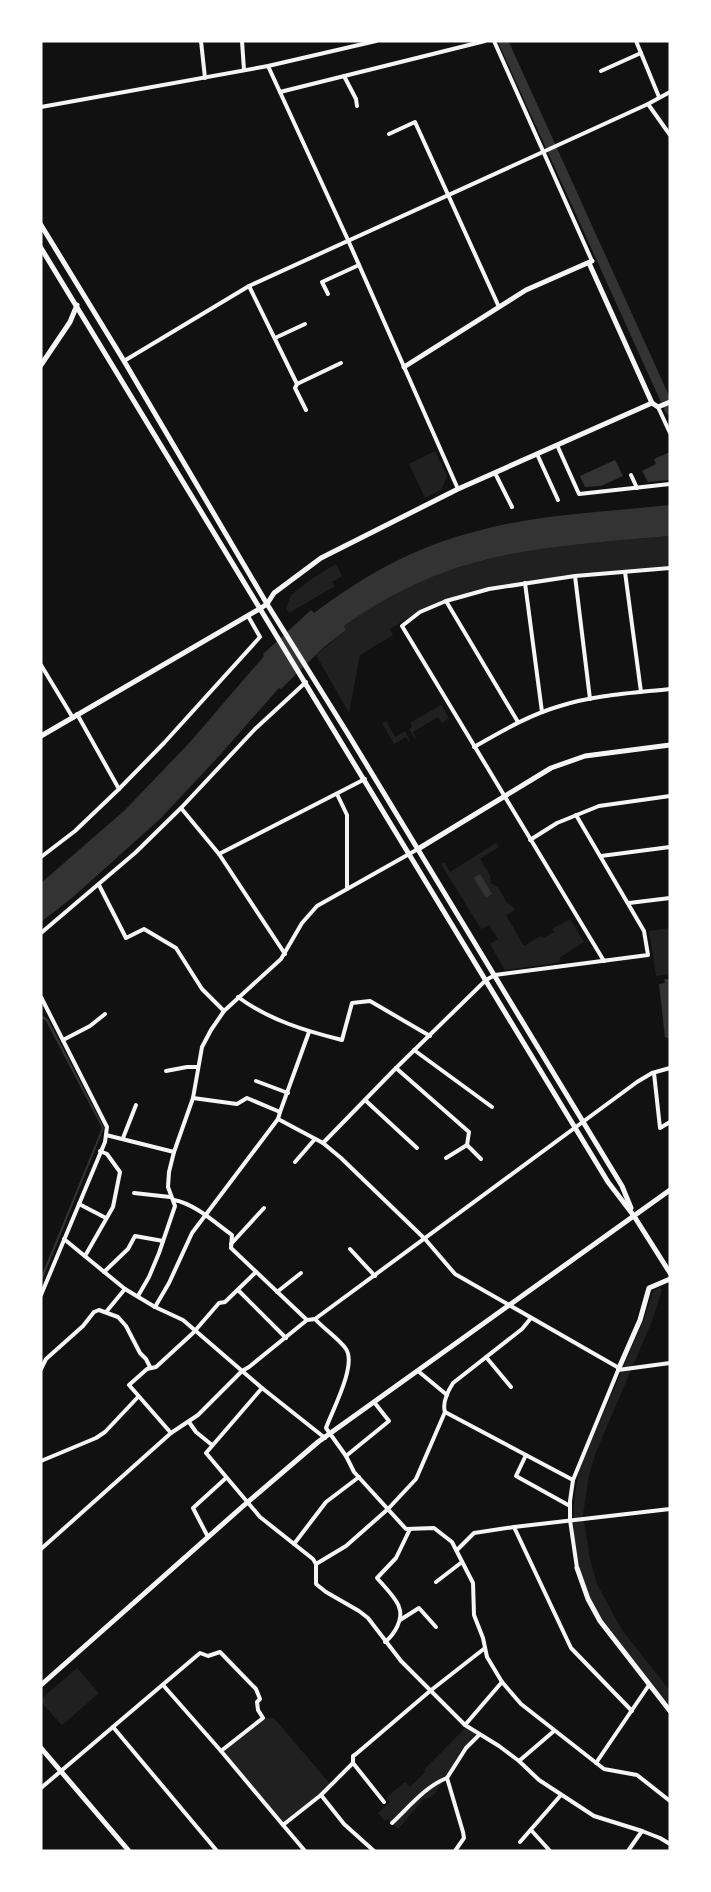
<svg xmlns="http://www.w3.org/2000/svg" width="711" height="1892" viewBox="0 0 711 1892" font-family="Commissioner,sans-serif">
	<rect width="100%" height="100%" fill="#111"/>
	<g fill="#202020">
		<polygon points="435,451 447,476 441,490 425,498 409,464"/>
		<path d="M670,536V568L571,575L489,589L420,611L390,629L393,635L360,655L349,713L316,655L346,630L344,626C383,598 430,574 477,562C540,545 605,542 670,536Z"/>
		<polygon points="336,564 342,576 332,582 335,586 289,613 286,608 291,595 313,578"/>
		<polygon points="441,705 449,718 442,723 438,717 413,732 416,738 415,739 409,729 412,727 410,723"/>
		<polygon points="386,721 395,737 405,731 410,741 409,742 406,737 394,744 382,723"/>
		<polygon points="496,843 499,847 480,859 490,875 491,883 498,887 507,903 512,905 515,910 506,915 524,946 541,936 543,938 554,932 552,929 570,919 584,942 559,958 561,960 556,963 505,970 490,944 498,939 489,925 481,929 441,864 444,862 450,872"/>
		<polygon points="670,928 670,974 656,976 649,931"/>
		<path d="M660,1287L662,1290L652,1321L596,1452L589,1475L583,1515L590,1559L597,1584L622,1630L670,1691V1706C647,1678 621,1650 601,1619C573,1574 567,1519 580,1468L644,1319L653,1291Z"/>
		<polygon points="77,1668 99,1693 62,1725 41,1702 41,1699"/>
		<polygon points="263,1718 274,1718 331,1785 283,1825 221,1751"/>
		<polygon points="466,1727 475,1734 460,1752 444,1781 432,1797 423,1800 398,1829 388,1819 385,1821 378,1813 390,1802 386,1798 405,1782 410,1787 425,1772 424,1770"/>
	</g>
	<g fill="#333">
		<polygon points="670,452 670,480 648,482 642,471 656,464 654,459"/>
		<polygon points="615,460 623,476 601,486 585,487 580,476"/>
		<path d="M670,505V536C605,542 540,545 477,562C430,574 383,598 344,626L346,630L324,647L281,689L279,688L220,755L160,819L73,897L41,922V883L125,810L191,741L264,656L263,654L311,610L314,613C365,575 414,547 477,531C539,514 606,512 670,505Z"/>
		<polygon points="480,874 492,894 486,898 474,878"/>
		<polygon points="664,979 670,979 670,1037 667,1038 665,1037 659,984 665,983"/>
		<polygon points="41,1015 48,1019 104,1128 41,1283 41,1277 102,1128 46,1021 41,1018"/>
	</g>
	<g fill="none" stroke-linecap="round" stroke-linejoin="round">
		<polyline stroke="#333" stroke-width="10" points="503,41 670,410"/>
		<g stroke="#f5f5f5" stroke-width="4">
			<polyline points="201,41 205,78"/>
			<polyline points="242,41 244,70"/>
			<polyline points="494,41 592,261"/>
			<polyline points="636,41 659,97"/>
			<polyline points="268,66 348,240 458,489"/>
			<polyline points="601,71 641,53"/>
			<polyline points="344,76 356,99 357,106"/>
			<polyline points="280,92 485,41"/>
			<polyline points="648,104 670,135"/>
			<polyline points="41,107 268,66 376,41"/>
			<polyline points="389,134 415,122 499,307"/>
			<polyline points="249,286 297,384 295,388 306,410"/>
			<polyline points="328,294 322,282 359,265"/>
			<polyline points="275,338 305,324"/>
			<polyline points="124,361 249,286 648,104 670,92"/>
			<polyline points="297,384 341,363"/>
			<polyline points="658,407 670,433"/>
			<polyline points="557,445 579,494 670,484"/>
			<polyline points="537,454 558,500"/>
			<polyline points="495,473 512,507"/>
			<polyline points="631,475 637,488"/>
			<polyline points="625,572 641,692"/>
			<polyline points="575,576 590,699"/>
			<polyline points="525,583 542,712"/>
			<polyline points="446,601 518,722"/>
			<polyline points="41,665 73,718"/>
			<path d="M474,747C502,731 529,715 560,706C595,695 633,693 670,689"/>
			<polyline points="119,789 164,743 260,637 248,616"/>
			<polyline points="337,794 347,815 347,889"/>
			<polyline points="181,808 255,729 306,682"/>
			<polyline points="530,840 557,823 599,806 670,796"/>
			<polyline points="219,854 365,779"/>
			<polyline points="601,856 670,847"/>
			<polyline points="41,857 75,831 119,789 77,714"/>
			<polyline points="99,885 126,938 144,929 176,948 202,989 224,1011"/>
			<polyline points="629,903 670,898"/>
			<polyline points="41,933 135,853 181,808 219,854 285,954"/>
			<polyline points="604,961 402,626 420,612 446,601 489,589 575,576 670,568"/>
			<polyline points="41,997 107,1127 105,1142 41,1295"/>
			<path d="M238,997C269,1020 306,1031 342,1040L352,1003L370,1001L430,1036"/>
			<polyline points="63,1040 90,1026 105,1014"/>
			<polyline points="414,1050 492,1107"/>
			<polyline points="396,1068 469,1132 467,1145 481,1159"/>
			<polyline points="166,1071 187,1067 198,1067"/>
			<polyline points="654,1073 660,1128 670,1122"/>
			<polyline points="256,1081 288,1093"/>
			<polyline points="193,1098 237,1104 247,1098 280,1112 278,1119 323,1143 341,1158 425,1239 455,1274 619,1368 573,1480 570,1501 570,1520 577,1568"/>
			<polyline points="365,1100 417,1148"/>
			<polyline points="280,1112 309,1032"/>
			<polyline points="106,1135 174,1152"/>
			<polyline points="123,1138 136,1105"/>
			<polyline points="323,1143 396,1068 486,980 495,975 648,955 644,931 576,815"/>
			<polyline points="446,1158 467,1145"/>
			<polyline points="295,1162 315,1139"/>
			<polyline points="134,1193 170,1197"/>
			<path d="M174,1200C195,1204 214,1222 232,1235L231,1248L307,1320"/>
			<polyline points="79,1204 106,1218"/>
			<polyline points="64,1239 125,1289 155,1307 183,1320 262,1388 325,1438"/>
			<polyline points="231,1244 264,1208"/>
			<polyline points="350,1249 375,1276"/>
			<polyline points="85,1256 113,1207 120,1172 107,1154 100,1151"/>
			<polyline points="104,1272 128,1249 135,1236 163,1241"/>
			<polyline points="238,1290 286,1338"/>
			<polyline points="277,1292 301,1273"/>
			<polyline points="138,1296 149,1277 159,1253 175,1206 168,1187 169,1172 174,1152 193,1098 202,1047 211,1030 224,1011 281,959 302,923 317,906 418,849"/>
			<polyline points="155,1307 169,1283 192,1233 278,1119"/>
			<polyline points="106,1312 125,1289"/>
			<polyline points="315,1319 637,1082 652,1073 670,1068"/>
			<polyline points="486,1357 511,1387"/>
			<polyline points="41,1369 46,1359 83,1326 94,1312 99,1310 118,1317 126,1326 140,1353 146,1359 150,1367"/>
			<polyline points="618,1370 670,1363"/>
			<polyline points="418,1371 447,1395"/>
			<polyline points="262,1388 206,1453 260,1517 313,1559 316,1564 316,1584 326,1592 359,1611 368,1618 401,1661 465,1725 499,1746 519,1761 539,1780 594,1816 642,1831 660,1838 670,1844"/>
			<polyline points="445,1412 573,1480"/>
			<polyline points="189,1422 196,1432 212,1445"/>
			<polyline points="171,1433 129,1385 147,1369 156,1367 193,1333 219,1303 225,1302 256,1272"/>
			<polyline points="526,1455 516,1476 570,1506"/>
			<polyline points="346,1456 389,1421 374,1402"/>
			<polyline points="41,1461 96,1438 105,1432 138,1397"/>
			<polyline points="514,1527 571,1648 632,1711"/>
			<polyline points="208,1537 193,1508 226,1478"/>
			<polyline points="294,1544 326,1502 359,1477"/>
			<path d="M41,1549L171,1433L198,1415L242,1371L249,1367L307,1320L315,1319C323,1328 340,1340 346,1349C357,1365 332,1411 326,1428L346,1456L354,1472L406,1529L434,1528L452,1542L473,1583L474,1615L483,1638L487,1657L502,1682L521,1704L604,1769L637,1775L670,1801"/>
			<polyline points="457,1550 474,1533 514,1527 670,1509"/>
			<path d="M316,1564L346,1546L388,1509L416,1479L445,1412C442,1403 448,1391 453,1383L522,1329L531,1318"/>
			<polyline points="436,1582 462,1562"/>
			<polyline points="400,1620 419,1608 436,1627"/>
			<path d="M385,1642C394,1635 404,1619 399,1607C397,1599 383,1585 377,1578L396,1558L410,1529"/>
			<polyline points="163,1685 221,1751"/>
			<polyline points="465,1725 502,1682"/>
			<polyline points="113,1727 217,1851"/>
			<polyline points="519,1761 554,1731"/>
			<polyline points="353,1763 384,1802"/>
			<polyline points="596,1763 649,1685"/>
			<polyline points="41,1788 200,1653 208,1656 220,1652 256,1689 260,1699 257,1702 258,1710 263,1718 221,1751 283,1825 321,1795 353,1763 353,1756 356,1754 430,1691 485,1648"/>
			<polyline points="321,1795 344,1824 374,1851"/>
			<path d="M392,1823C409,1807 426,1786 447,1778"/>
			<polyline points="283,1825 305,1851"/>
			<polyline points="531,1830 550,1851"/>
			<polyline points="520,1842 561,1795"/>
			<polyline points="455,1851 464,1838 463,1832 447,1778 466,1748 479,1735"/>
			<polyline points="628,1851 642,1831"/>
		</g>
		<g stroke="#f5f5f5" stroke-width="5">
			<polyline points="41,225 124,361 267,604 348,734 605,1158 622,1186 631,1208"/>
			<polyline points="41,248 608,1182 634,1216 670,1273"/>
			<polyline points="589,263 652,403 658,407 670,402"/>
			<polyline points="41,365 70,322 77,305"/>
			<polyline points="404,367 526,290 592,261"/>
			<polyline points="41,736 261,608 267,604 274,593 321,558 458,489 652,403"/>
			<polyline points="418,849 551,768 585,756 670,745"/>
			<polyline points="619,1368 640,1320 649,1288 670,1279"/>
			<polyline points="577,1568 588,1599 600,1621 670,1711"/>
			<polyline points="41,1685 242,1507 318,1442 670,1190"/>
			<polyline points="41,1748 129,1851"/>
		</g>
	</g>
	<rect width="711" height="1892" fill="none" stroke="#ffffff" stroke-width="85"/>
</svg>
